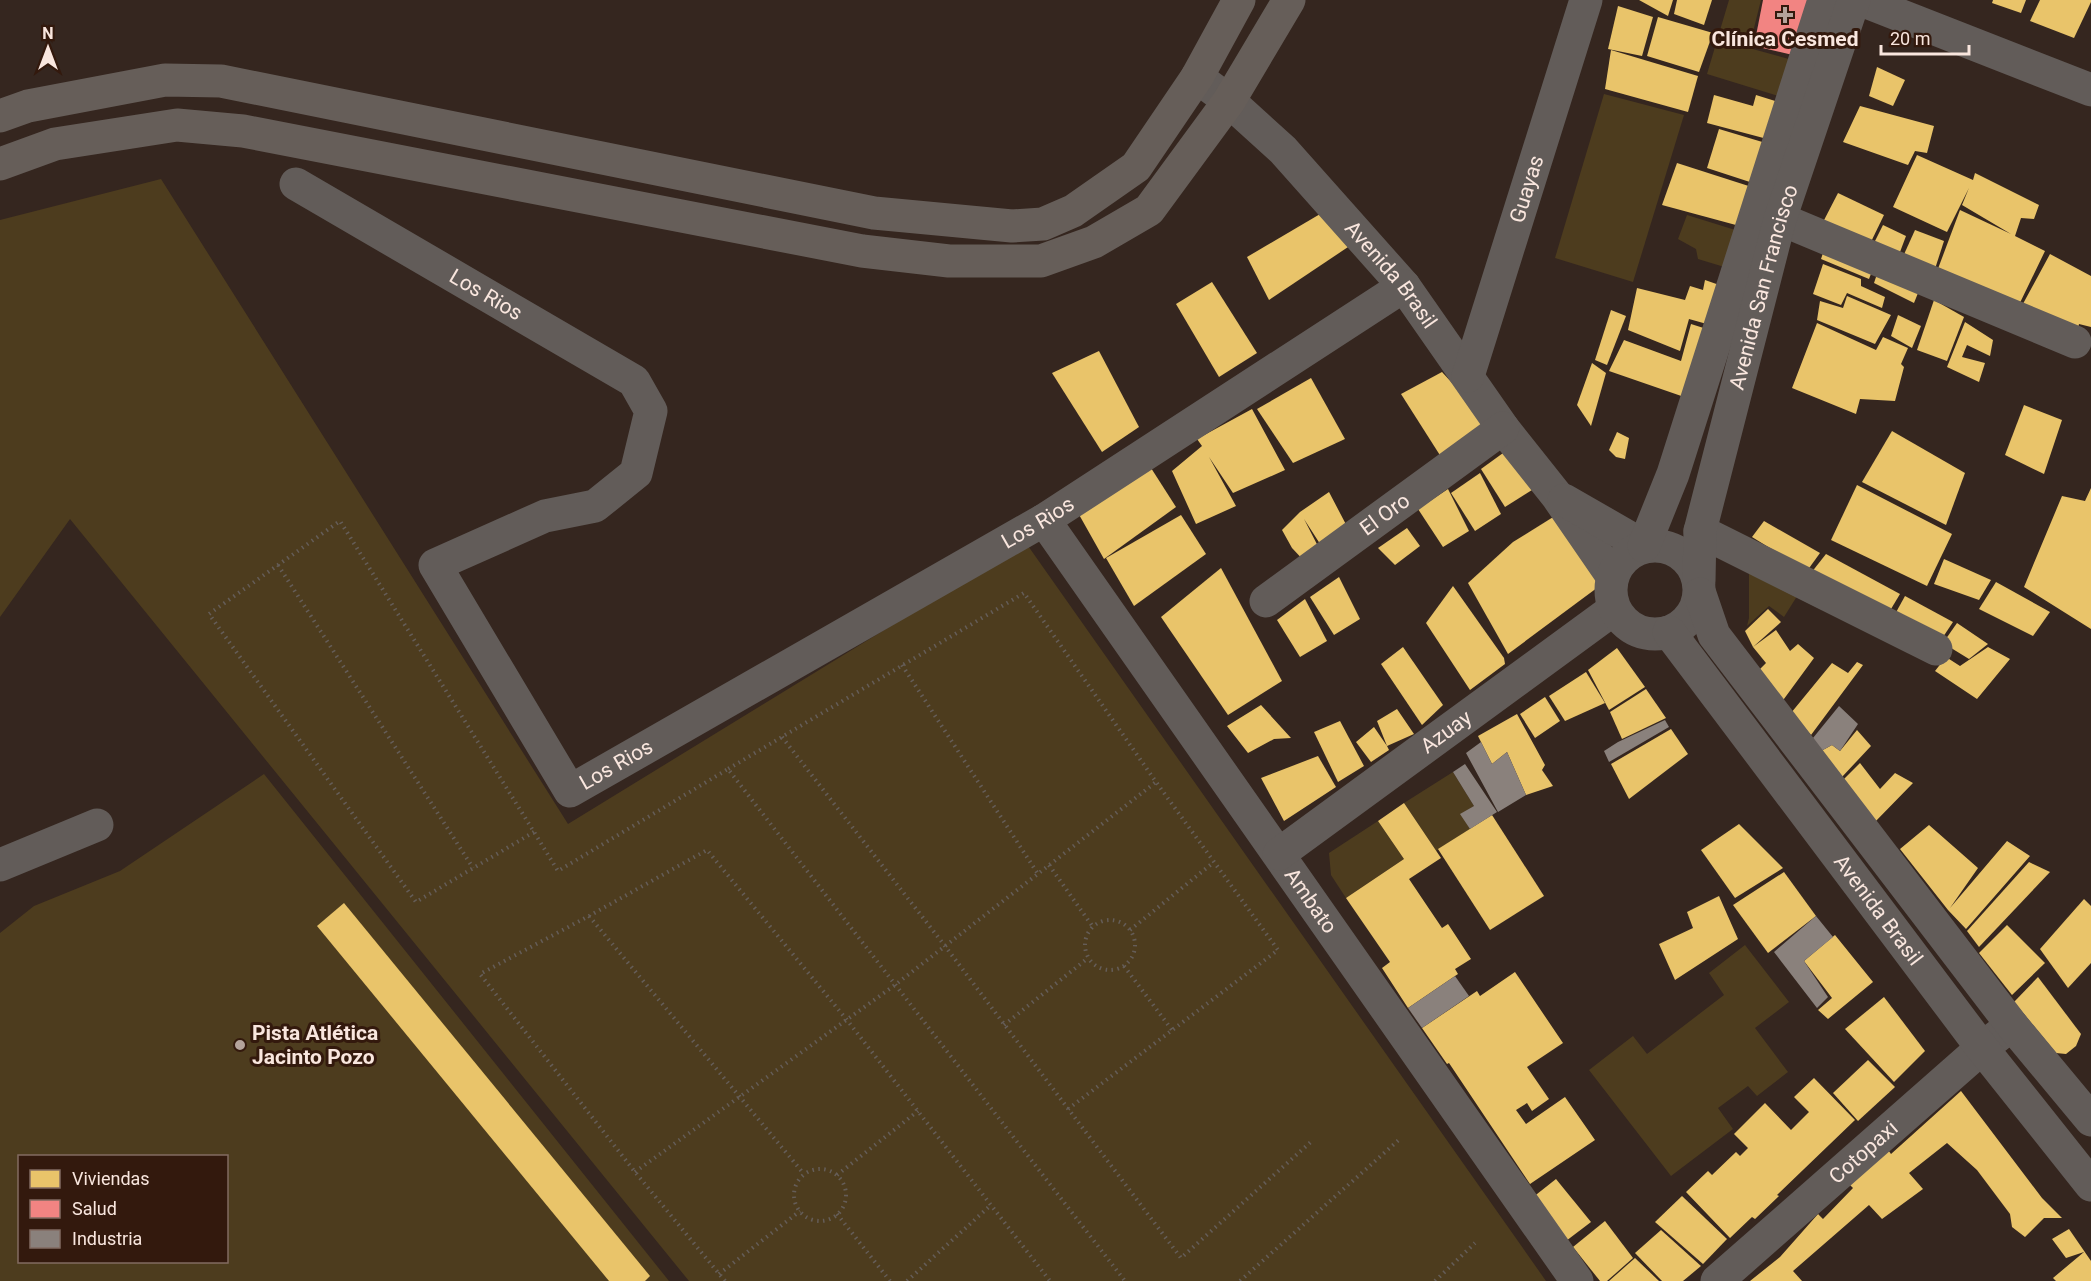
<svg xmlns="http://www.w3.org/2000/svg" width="2091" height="1281" viewBox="0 0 2091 1281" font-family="Roboto,sans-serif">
	<rect width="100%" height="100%" fill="#35261f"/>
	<g fill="#4d3c1e" fill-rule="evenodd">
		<polygon points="1729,0 1761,0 1749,48 1796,61 1785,98 1707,74"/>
		<polygon points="1604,94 1684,115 1633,282 1555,258"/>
		<polygon points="161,179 568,824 1026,543 1546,1281 689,1281 70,519 0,617 0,220"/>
		<polygon points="1687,215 1745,233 1731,269 1698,259 1696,249 1678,239"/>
		<polygon points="1749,567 1799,593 1784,617 1769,606 1747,626 1749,618"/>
		<polygon points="1453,772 1474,806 1461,814 1470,829 1436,851 1404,803"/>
		<path d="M264,774L669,1281H0V933L34,906L120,871ZM20,1156H226V1262H20Z"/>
		<polygon points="1378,821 1404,859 1346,898 1331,875 1329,853"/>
		<polygon points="1745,945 1789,1002 1755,1028 1788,1072 1757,1096 1748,1086 1718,1108 1733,1129 1671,1176 1589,1070 1633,1036 1647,1054 1724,995 1709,973"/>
	</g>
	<g fill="#e9c46a">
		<polygon points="1639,0 1673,0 1668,16"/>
		<polygon points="1677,0 1712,0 1704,25 1674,14"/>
		<polygon points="1993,0 2026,0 2021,13 1992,3"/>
		<polygon points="2040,0 2091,0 2091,2 2074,38 2030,21"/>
		<polygon points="1618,6 1653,17 1642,56 1608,49"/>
		<polygon points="1658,17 1713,33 1699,72 1647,56"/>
		<polygon points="1611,50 1698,76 1688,112 1605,89"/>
		<polygon points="1877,67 1905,80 1893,106 1869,96"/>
		<polygon points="1714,95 1753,106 1756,95 1785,104 1771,140 1707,123"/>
		<polygon points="1860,106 1934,126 1927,153 1915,151 1908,165 1843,142"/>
		<polygon points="1719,129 1769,144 1756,184 1707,168"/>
		<polygon points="1917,155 1973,180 1975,173 2039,205 2034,219 2021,218 2015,236 2045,251 2016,311 1936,274 1960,210 2011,234 1962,205 1969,188 1947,232 1893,207"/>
		<polygon points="1677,163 1758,189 1747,228 1662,205"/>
		<polygon points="1838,193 1884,215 1868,248 1821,226"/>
		<polygon points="1332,207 1357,241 1269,300 1247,257"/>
		<polygon points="1883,225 1906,236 1897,260 1871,249"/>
		<polygon points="1915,230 1944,241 1933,275 1901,261"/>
		<polygon points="1826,244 1874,266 1869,279 1821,259"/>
		<polygon points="2050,254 2091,276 2091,327 2079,324 2076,336 2018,313"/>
		<polygon points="1823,264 1861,279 1861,286 1885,297 1882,308 1847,293 1841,305 1813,294"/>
		<polygon points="1879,268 1920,288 1914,303 1874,283"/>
		<polygon points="1705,280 1725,287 1714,326 1689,319 1680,351 1628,330 1637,288 1685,300 1690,286 1703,290"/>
		<polygon points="1212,282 1257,353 1219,377 1176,304"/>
		<polygon points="1847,296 1891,315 1875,344 1817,320 1820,301 1843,308"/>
		<polygon points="1934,300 1964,317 1947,361 1917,350"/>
		<polygon points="1611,310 1626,316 1607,365 1595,360"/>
		<polygon points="1898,315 1921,326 1912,348 1891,336"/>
		<polygon points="1965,322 1993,340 1990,356 1967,345 1962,357 1985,363 1979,382 1947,367"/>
		<polygon points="1817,323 1876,350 1883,337 1908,348 1901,364 1904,367 1895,401 1860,399 1856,414 1792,388"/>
		<polygon points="1691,324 1713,331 1690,399 1609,371 1624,340 1681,361"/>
		<polygon points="1099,351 1139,427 1102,452 1052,373"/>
		<polygon points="1592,363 1606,373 1591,426 1577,405"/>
		<polygon points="1442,372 1488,422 1443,460 1401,394"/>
		<polygon points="1311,378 1345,439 1293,463 1257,409"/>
		<polygon points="2024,405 2062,420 2044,474 2005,455"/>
		<polygon points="1252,409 1285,470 1233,493 1209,457 1236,506 1196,524 1172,471 1202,446 1197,439"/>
		<polygon points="1892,431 1965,473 1946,525 1862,482"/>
		<polygon points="1617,432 1629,438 1625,459 1616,457 1609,450"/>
		<polygon points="1510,448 1532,490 1505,507 1481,469"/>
		<polygon points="1151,468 1176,507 1104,559 1077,511"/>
		<polygon points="1480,473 1501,514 1475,531 1451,493"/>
		<polygon points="1857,485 1952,534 1927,586 1831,540"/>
		<polygon points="2091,488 2091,629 2024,587 2062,496 2085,501"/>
		<polygon points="1448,489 1469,531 1443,547 1418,509"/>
		<polygon points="1329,492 1351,534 1324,550 1304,519 1322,554 1307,564 1292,548 1282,530 1300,512"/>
		<polygon points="1558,514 1609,579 1508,654 1468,583 1513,542"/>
		<polygon points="1181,515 1206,554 1134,606 1106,558"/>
		<polygon points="1764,521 1820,553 1807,571 1752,537"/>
		<polygon points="1407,528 1420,546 1395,565 1378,548"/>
		<polygon points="1826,554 1900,594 1888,614 1811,573"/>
		<polygon points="1944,559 1991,580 1979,600 1934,584"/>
		<polygon points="1221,568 1282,681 1228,715 1161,617"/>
		<polygon points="1339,577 1360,619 1334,635 1310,597"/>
		<polygon points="1996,582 2050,612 2033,636 1979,609"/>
		<polygon points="1453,586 1504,658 1505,664 1470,690 1426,623"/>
		<polygon points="1905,596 1953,622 1939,643 1894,616"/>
		<polygon points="1305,599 1327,641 1300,657 1277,620"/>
		<polygon points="1768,609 1781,622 1753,647 1776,630 1790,651 1798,644 1814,658 1781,703 1755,674 1766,663 1753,647 1745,631"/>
		<polygon points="1957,623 1988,644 1969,659 1943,643"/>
		<polygon points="1403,647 1443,705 1422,725 1381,664"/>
		<polygon points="1988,647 2010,659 1977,699 1935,671 1946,657 1960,666"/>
		<polygon points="1617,648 1645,687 1609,710 1588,670"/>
		<polygon points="1857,662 1863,665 1811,735 1791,713 1832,663 1848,673"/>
		<polygon points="1586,672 1605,703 1565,721 1549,696"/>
		<polygon points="1646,689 1666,718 1622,739 1610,712"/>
		<polygon points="1545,697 1560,721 1535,738 1520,714"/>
		<polygon points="1261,705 1291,738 1274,739 1248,753 1227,726"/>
		<polygon points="1397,709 1414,734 1387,746 1389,750 1371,762 1356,742 1374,727 1387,746 1377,721"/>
		<polygon points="1517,714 1545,765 1542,770 1553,786 1526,795 1507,752 1492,764 1478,736"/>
		<polygon points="1340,721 1364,766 1338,782 1314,732"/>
		<polygon points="1671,729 1688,754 1629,799 1611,764"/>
		<polygon points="1857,730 1871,746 1841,778 1821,751 1832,745 1840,751"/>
		<polygon points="1318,756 1336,787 1284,821 1261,778"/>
		<polygon points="1860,763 1880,789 1895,773 1913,783 1873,824 1842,781"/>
		<polygon points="1404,803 1441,858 1409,879 1442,928 1448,924 1471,959 1455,969 1458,974 1455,976 1408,1008 1382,968 1390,962 1346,898 1404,859 1378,821"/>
		<polygon points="1492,815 1544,896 1490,930 1438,849"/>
		<polygon points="1739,824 1783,868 1735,898 1701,850"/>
		<polygon points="1929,825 1978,868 1950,908 2007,841 2030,856 1966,929 1948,910 1900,849"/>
		<polygon points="2029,862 2050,872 1979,947 1967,931"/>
		<polygon points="1784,872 1816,916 1768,953 1733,905"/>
		<polygon points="1719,896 1738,939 1675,980 1659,944 1693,928 1687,912"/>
		<polygon points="2084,899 2091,906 2091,963 2068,988 2040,949"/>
		<polygon points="344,903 650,1276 645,1281 609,1281 317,926"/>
		<polygon points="2007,925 2045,963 2012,995 1979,953"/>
		<polygon points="1835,935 1873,982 1828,1019 1818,1010 1832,998 1804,961"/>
		<polygon points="1515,972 1563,1043 1527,1067 1549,1099 1532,1111 1527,1103 1516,1110 1526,1124 1565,1097 1595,1140 1530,1184 1449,1063 1447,1064 1422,1028 1477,991 1480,996"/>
		<polygon points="2038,977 2081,1034 2076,1046 2066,1054 2056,1053 2014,1002"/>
		<polygon points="1884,997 1925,1051 1894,1082 1845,1029"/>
		<polygon points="1868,1060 1895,1087 1858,1121 1833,1093"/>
		<polygon points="1814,1078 1855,1120 1777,1195 1779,1196 1755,1219 1752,1217 1730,1238 1686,1192 1708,1171 1712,1175 1736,1152 1740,1156 1748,1148 1734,1134 1765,1103 1791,1130 1809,1112 1794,1097"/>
		<polygon points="1961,1091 2042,1198 2062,1218 2044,1218 2025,1237 2012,1227 2010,1214 1977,1170 1947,1143 1909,1173 1923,1189 1882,1219 1869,1205 1793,1271 1802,1281 1750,1281 1780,1257 1818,1214 1823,1219 1853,1188 1849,1184 1886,1147 1891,1154"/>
		<polygon points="1556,1179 1591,1222 1566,1241 1532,1198"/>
		<polygon points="1682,1196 1727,1239 1703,1264 1655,1222"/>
		<polygon points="1605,1221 1633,1258 1607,1281 1600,1281 1573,1247"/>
		<polygon points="2069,1229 2091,1261 2091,1281 2056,1281 2053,1278 2084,1252 2066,1258 2052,1239"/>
		<polygon points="1661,1230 1701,1266 1683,1281 1662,1281 1635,1253"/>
		<polygon points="1635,1258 1659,1281 1609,1281"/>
	</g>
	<polygon fill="#f28482" points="1763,0 1815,0 1797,56 1754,46"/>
	<g fill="#8a817c">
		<polygon points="1839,706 1858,724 1840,751 1832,745 1821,751 1813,738"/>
		<polygon points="1665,720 1669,727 1609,762 1604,751 1618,742"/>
		<polygon points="1481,742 1492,764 1507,752 1526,795 1498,812 1466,753"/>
		<polygon points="1465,764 1497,812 1470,829 1460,814 1474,806 1453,772"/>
		<polygon points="1816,916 1833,937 1804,961 1828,997 1817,1008 1774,952"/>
		<polygon points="1455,976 1469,996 1422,1028 1408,1008"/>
	</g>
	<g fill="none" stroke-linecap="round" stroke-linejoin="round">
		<g stroke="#655d58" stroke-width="4" stroke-dasharray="1.5 4.5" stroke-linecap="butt">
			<polyline points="278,565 473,868"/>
			<polyline points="902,665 1038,874"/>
			<polyline points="782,737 945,946 1181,1258 1312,1141"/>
			<polyline points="534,832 416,902 209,614 340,521 534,832 558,871 728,769 1125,1281"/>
			<polyline points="1049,865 1093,927"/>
			<polyline points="589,916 804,1174"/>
			<circle cx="1110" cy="945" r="25"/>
			<polyline points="1130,930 1214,862"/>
			<polyline points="1124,966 1172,1030"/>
			<polyline points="1004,1025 1088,958"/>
			<polyline points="1068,1109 1278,950 1156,782"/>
			<circle cx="820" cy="1195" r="26"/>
			<polyline points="635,1172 895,985 1156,782 1024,593 728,769"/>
			<polyline points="837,1175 918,1111"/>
			<polyline points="837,1214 890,1281"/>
			<polyline points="719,1274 800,1211"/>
			<polyline points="725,1281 635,1172 480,974 589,916 707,850 847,1020 1050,1281"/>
			<polyline points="907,1281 991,1205"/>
			<polyline points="1240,1281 1401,1138"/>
			<polyline points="1435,1281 1475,1243"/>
		</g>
		<g stroke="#625c59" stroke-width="33">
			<polyline points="1861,0 2091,90"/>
			<path id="s1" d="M1197,77L1229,101L1283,150L1404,286L1503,428L1557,496L1612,576"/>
			<path id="s2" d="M296,184L634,381L651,411L636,473L595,506L545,516L435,565L570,791L1044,520L1404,286"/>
			<polyline points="1780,219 2075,342"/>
			<path id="s3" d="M1468,376L1586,0"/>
			<polyline points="1564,500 1644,546"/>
			<path id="s4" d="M1044,520L1577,1281"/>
			<polyline points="1700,531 1936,649"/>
			<path id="s5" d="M1266,601L1503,428"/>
			<path id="s6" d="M1279,854L1614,609"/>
			<polyline points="0,865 97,825"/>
			<path id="s7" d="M1717,1281L1982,1048L2012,1025"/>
		</g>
		<g stroke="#625c59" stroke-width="33">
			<circle cx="1655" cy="590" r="44"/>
			<polyline points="1644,546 1673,474 1824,0"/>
			<path id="s8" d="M1699,581L1700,531L1780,219L1854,0"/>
			<polyline points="1700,594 1714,635 2012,1025 2091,1120"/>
			<path id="s9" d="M1669,632L1982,1048L2091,1185"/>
		</g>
		<g stroke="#665e59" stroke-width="33">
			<polyline points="0,116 28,106 165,80 221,81 874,213 1012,226 1043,224 1073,211 1136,167 1197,77 1239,0"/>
			<polyline points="0,164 55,144 177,125 243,131 862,251 949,261 1041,261 1094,242 1149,210 1229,101 1289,0"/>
		</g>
	</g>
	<g fill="#b4a39b" stroke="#33190d" stroke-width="2">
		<path d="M1782 6h6v6h6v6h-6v6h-6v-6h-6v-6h6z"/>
		<circle cx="240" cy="1045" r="6"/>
	</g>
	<g text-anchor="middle" stroke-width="6" stroke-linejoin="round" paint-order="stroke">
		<g font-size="21" font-weight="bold" fill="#f9e6de" stroke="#33190d">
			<text x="1785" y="46">Clínica Cesmed</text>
			<text x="252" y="1040" text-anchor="start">Pista Atlética<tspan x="252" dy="24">Jacinto Pozo</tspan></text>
		</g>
		<g font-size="21" fill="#f9e6de" stroke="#33190d">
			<text dy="7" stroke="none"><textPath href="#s3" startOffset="196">Guayas</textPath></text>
			<text dy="7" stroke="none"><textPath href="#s1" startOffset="278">Avenida Brasil</textPath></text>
			<text dy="7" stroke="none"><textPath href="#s8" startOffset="302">Avenida San Francisco</textPath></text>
			<text dy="7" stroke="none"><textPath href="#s2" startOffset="220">Los Rios</textPath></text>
			<text dy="7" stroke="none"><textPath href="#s5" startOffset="147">El Oro</textPath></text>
			<text dy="7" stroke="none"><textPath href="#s2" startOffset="1516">Los Rios</textPath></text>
			<text dy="7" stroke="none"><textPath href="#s6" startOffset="207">Azuay</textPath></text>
			<text dy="7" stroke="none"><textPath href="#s2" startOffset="1030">Los Rios</textPath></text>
			<text dy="7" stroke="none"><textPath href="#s4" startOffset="465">Ambato</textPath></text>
			<text dy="7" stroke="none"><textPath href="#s9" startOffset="348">Avenida Brasil</textPath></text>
			<text dy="7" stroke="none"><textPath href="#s7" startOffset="195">Cotopaxi</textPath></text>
		</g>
	</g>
	<rect x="18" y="1155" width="210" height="108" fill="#33190d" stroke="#826b61" stroke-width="1.5"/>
	<rect x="30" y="1170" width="30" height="18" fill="#e9c46a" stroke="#826b61" stroke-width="1.5"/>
	<text x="72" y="1185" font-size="18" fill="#f9e6de">Viviendas</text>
	<rect x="30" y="1200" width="30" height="18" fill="#f28482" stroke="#826b61" stroke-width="1.5"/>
	<text x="72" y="1215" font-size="18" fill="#f9e6de">Salud</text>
	<rect x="30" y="1230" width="30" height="18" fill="#8a817c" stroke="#826b61" stroke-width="1.5"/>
	<text x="72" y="1245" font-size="18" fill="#f9e6de">Industria</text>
	<g transform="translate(48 48)" stroke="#33190d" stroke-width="4.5" paint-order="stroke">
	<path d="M0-4.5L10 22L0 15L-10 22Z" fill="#f9e6de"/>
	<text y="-9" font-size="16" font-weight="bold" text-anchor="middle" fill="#f9e6de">N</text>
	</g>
	<path d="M1881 45v9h88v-9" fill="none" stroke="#f9e6de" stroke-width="3"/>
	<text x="1890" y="45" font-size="18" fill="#f9e6de" stroke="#33190d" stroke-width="4.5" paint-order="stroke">20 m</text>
</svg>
